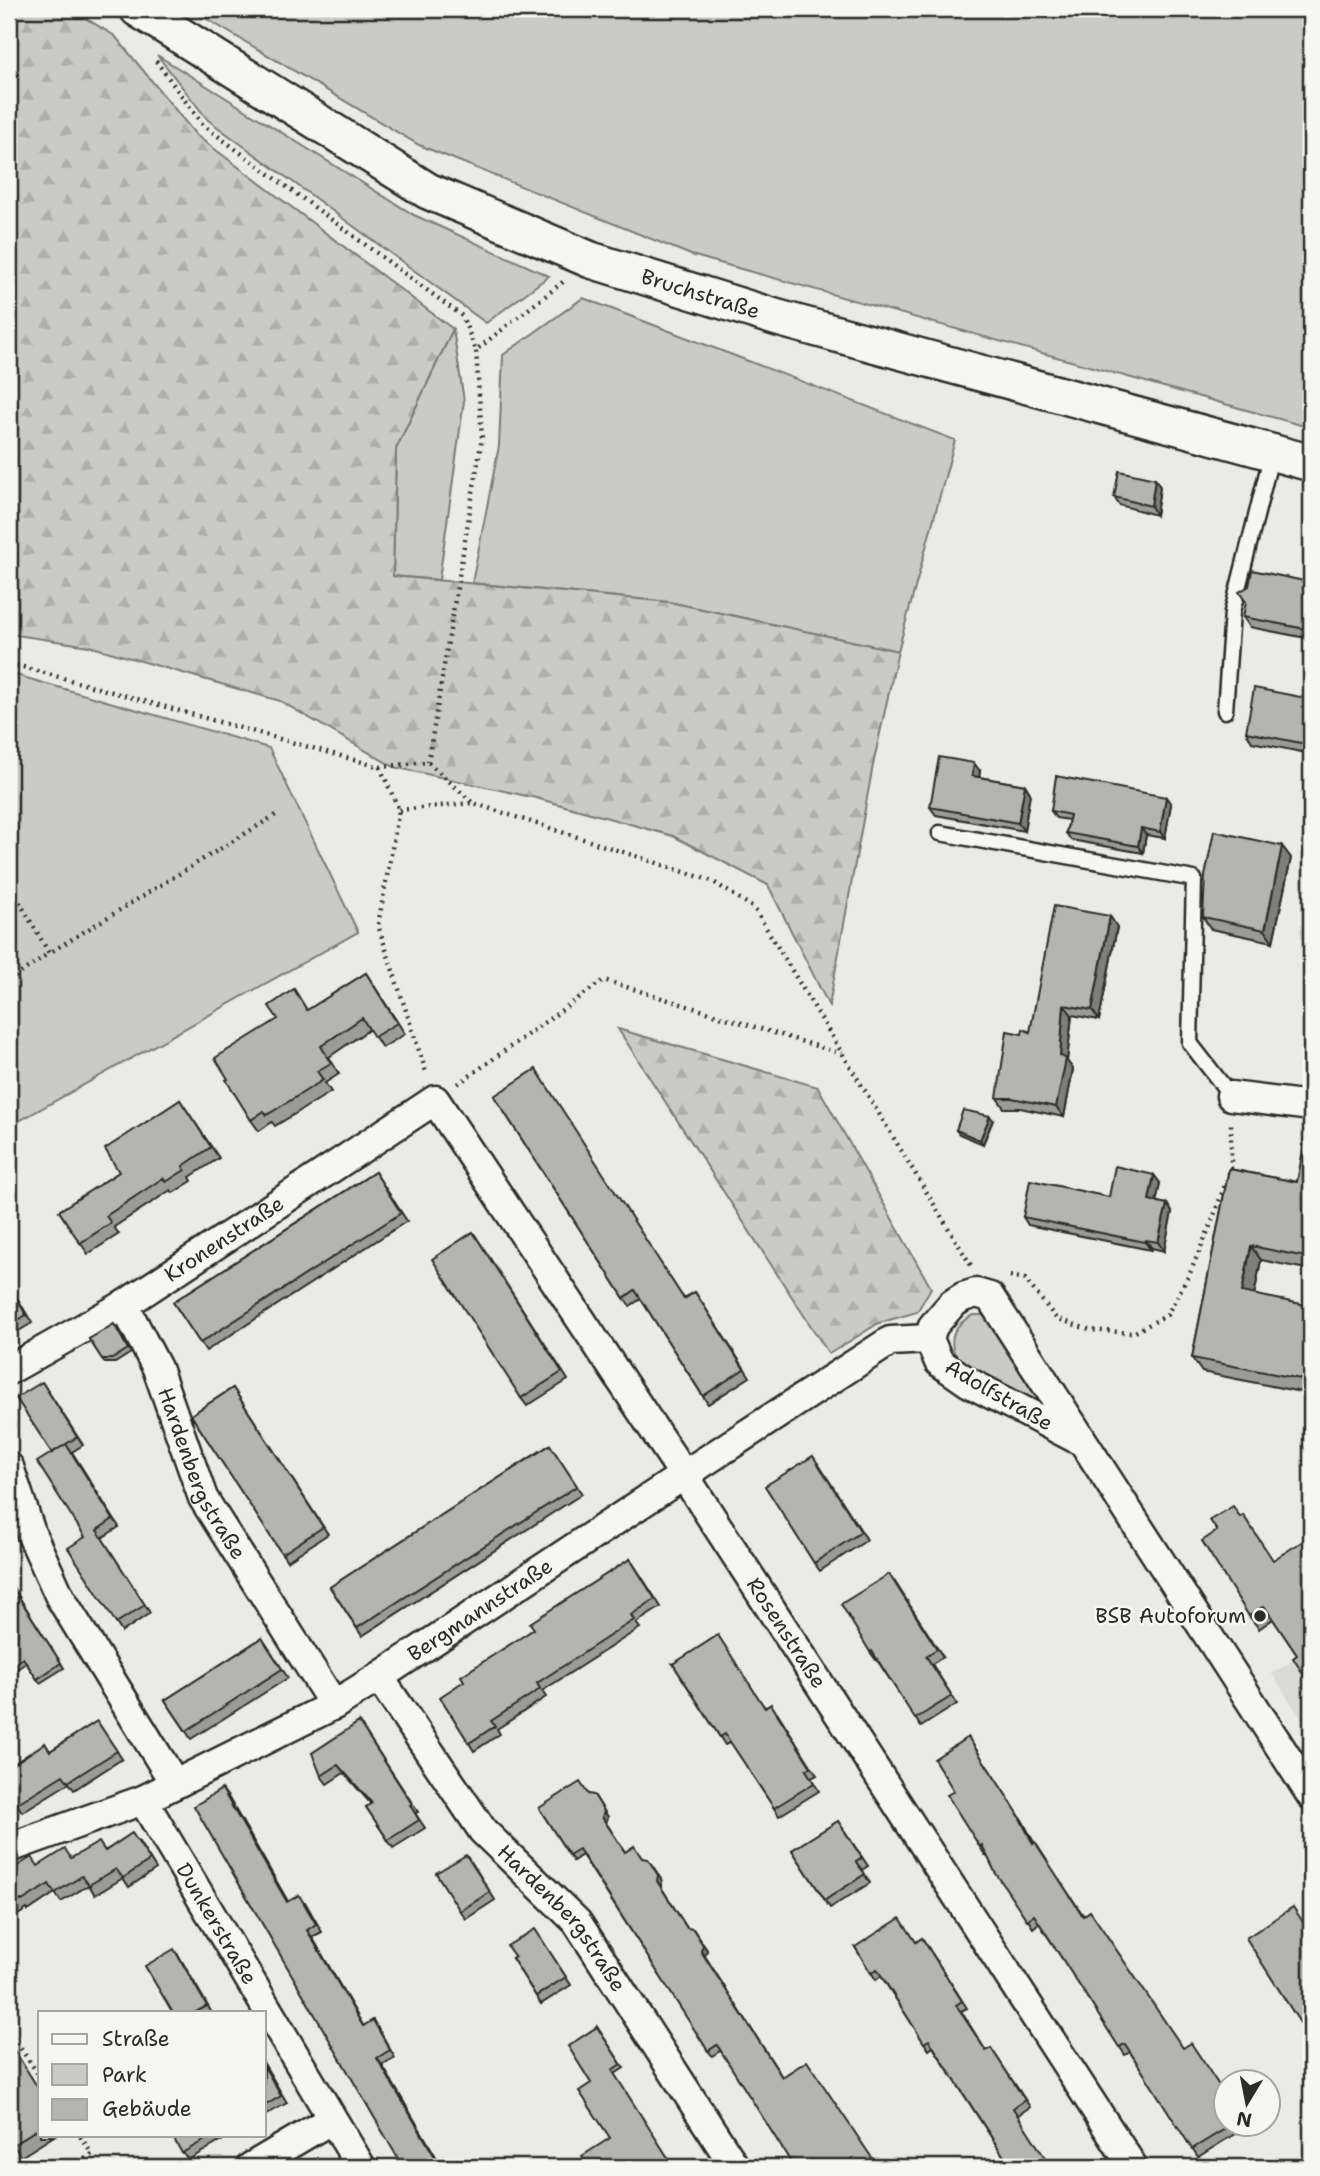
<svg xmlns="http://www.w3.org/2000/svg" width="1320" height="2176" viewBox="0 0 1320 2176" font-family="'Shantell Sans',sans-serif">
	<defs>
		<pattern id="forest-firs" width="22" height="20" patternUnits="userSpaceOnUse" patternTransform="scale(1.75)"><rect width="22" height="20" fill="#cacac7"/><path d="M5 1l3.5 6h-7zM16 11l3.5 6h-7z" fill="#aeaeab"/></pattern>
	</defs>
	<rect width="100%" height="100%" fill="#eaeae6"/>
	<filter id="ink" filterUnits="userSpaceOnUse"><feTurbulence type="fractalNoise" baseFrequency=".0143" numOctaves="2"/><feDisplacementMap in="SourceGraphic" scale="14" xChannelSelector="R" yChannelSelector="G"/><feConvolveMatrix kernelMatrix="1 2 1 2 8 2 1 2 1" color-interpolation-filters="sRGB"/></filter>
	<g filter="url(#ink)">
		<polygon fill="#dadad6" points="1311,1649 1311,1734 1272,1674"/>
		<g fill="#cacac7" stroke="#7a7a79" stroke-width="2">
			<polygon points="190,9 1311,9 1311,428 691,255 419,145"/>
			<polygon points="157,55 414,215 549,276 486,323 208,120"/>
			<polygon points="583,298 955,440 898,651 669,602 472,583 499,446 503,355"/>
			<polygon points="453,329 464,401 439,580 393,576 396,449"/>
			<polygon points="9,673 269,748 358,932 10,1126"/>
			<path d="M973,1315H983L992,1322L1049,1408L1045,1411L956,1357C947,1338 955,1324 973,1315Z"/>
		</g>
		<g fill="url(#forest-firs)" stroke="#7a7a79" stroke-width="2">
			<polygon points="9,9 70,9 115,36 196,135 453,329 396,449 393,576 669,602 898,651 873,765 829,1006 768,885 673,836 536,798 394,767 280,701 89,646 9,634"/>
			<polygon points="618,1029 818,1087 931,1288 917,1312 879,1323 829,1354"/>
		</g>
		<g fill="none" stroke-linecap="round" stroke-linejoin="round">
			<defs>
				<g id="service">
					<polyline points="1225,711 1232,612 1272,453"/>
					<polyline points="940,833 1194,879 1190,1043 1231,1096"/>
				</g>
				<g id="minor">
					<polyline points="1231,1096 1311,1106"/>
					<path id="s1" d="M124,1305L157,1368L203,1498L334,1705"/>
					<path id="s2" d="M9,1370L124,1305L435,1100L684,1475L1133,2167"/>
					<polyline points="1083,1442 968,1382 939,1362 929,1339 933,1326 952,1304 963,1297 976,1293 990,1297 1311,1795"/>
					<polyline points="9,1467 31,1533 60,1597 175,1784"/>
					<path id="s3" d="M379,1677L483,1831L577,1922L735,2167"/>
					<path id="s4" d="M143,1800L361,2167"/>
					<path id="s5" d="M9,1848L143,1800L334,1705L379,1677L684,1475L890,1341L929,1339"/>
					<polyline points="251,2167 332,2119"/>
				</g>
				<g id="tertiary">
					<path id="s6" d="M138,9L428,191L591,260L778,318L1311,463"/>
				</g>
			</defs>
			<use href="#service" stroke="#2b2b2b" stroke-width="19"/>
			<use href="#minor" stroke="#2b2b2b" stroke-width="33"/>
			<use href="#tertiary" stroke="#2b2b2b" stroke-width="40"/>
			<g stroke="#2b2b2b" stroke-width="4.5" stroke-dasharray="2 5" stroke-linecap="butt">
				<polyline points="156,61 203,125 462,316 476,350"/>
				<polyline points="9,665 23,667 380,767 428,762 473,803 712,881 754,908 972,1267"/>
				<polyline points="428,762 482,438 476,350 563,282"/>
				<polyline points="380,767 399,810 378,925 427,1075"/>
				<polyline points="399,810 472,803"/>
				<polyline points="9,884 49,953 279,813"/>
				<polyline points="9,981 49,953"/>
				<polyline points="458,1084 604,980 842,1054"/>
				<polyline points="1010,1276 1025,1279 1056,1318 1090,1330 1133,1333 1167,1315 1190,1273 1211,1224 1231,1168 1231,1124"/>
				<polyline points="9,2031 40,2077"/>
				<polyline points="73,2167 92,2154 80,2136"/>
			</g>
			<use href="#service" stroke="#f6f6f2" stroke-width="14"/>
			<use href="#minor" stroke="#f6f6f2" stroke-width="28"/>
			<use href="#tertiary" stroke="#f6f6f2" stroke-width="35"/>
		</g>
		<g fill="#9b9b98" stroke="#2b2b2b" stroke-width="2">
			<polygon points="1155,479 1160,487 1156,515 1119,505 1114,497"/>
			<polygon points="1309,582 1311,585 1311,639 1250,627 1243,617"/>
			<polygon points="1311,699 1311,754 1252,742 1246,732"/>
			<polygon points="980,771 979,777 1025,785 1030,793 1024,831 936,815 930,807"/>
			<polygon points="1171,804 1165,838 1146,835 1143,853 1071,840 1066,833 1069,820 1056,818 1051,811"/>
			<polygon points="1282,846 1291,858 1273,942 1211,929 1203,917"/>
			<polygon points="1117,927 1099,1020 1072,1015 1067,1061 1073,1069 1064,1117 1020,1108 1004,1108 997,1098 1030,1032"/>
			<polygon points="366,973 405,1034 382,1048 370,1029 329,1057 339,1074 325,1083 331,1092 275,1126 272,1122 259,1131 251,1120 228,1079 278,1019 308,1010"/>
			<polygon points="494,1096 684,1298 695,1292 750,1377 708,1404 641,1299 630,1306 624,1298"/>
			<polygon points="180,1100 219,1158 190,1177 192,1181 173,1193 171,1190 114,1227 119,1234 88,1254 59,1211 119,1172"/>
			<polygon points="1311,1119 1311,1270 1261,1260 1254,1295 1311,1306 1311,1394 1202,1372 1192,1358 1229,1169 1297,1182"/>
			<polygon points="993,1120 983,1144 959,1134 956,1130"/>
			<polygon points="375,1172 407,1221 206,1351 173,1302"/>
			<polygon points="1154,1175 1160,1183 1156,1202 1167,1204 1172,1212 1164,1251 1152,1248 1151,1250 1028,1225 1023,1217 1109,1197"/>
			<polygon points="473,1232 568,1380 527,1406 521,1398"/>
			<polygon points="9,1284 32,1323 9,1337"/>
			<polygon points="117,1328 131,1353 115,1363 105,1363 89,1339"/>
			<polygon points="42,1382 83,1445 72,1452 119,1527 102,1538 150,1613 122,1632 116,1623 85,1537 52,1453"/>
			<polygon points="233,1388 328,1534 287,1561 191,1415"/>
			<polygon points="550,1445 582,1494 362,1636 330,1587"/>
			<polygon points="819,1465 867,1540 820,1571 814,1563"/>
			<polygon points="1217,1531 1297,1655 1273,1619 1259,1629 1249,1616"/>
			<polygon points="630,1559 661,1607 636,1623 640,1628 542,1691 546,1697 497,1729 500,1734 474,1751 469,1743 464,1681 534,1629"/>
			<polygon points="9,1581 64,1668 40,1683 26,1663 9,1674"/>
			<polygon points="895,1582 943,1657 932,1664 957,1704 921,1727 877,1660 876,1660 870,1652"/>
			<polygon points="262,1638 288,1678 191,1739 165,1700"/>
			<polygon points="673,1664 777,1712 817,1775 811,1778 819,1791 779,1816 731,1742 725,1745"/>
			<polygon points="97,1721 122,1759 74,1790 69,1783 22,1812 16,1803 9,1808 9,1767 50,1751"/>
			<polygon points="359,1722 418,1812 415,1813 425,1828 393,1848 366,1807 371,1804 344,1773 327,1784 321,1776"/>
			<polygon points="588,1794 608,1817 606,1823 625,1852 642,1858 662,1880 661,1887 687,1928 707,1950 705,1956 782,2077 878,2167 720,2051 712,2056 582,1855 573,1861 539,1808"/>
			<polygon points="228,1797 288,1902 305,1902 322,1932 312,1937 363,2026 378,2028 395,2058 382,2065 442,2167 403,2167"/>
			<polygon points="1022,1820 1034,1843 1226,2124 1244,2124 1246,2127 1198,2157 1130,2052 1125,2055 1039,1923 1033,1928 987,1854 985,1855 980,1847"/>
			<polygon points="838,1821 868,1866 862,1870 870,1883 830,1908 792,1850"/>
			<polygon points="139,1842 156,1869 129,1887 123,1878 95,1895 89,1885 61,1902 55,1893 28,1911 27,1909 9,1921 9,1871 38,1866"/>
			<polygon points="472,1863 495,1900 466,1919 460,1911"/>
			<polygon points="540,1937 571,1985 541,2004 512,1958"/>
			<polygon points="922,1938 967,2008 961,2011 986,2051 991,2048 1030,2107 1018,2115 1008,2163 933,2047 929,2050 881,1976 876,1980 855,1947 917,1942"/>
			<polygon points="179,1956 212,2013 173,2013"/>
			<polygon points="597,2027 624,2068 615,2074 610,2138 591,2083"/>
			<polygon points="264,2064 287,2103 264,2116"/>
			<polygon points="40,2090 40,2136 54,2136 21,2157 9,2139"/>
			<polygon points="172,2136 230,2136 188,2160"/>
		</g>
		<g fill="#7e7e7c" stroke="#2b2b2b" stroke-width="2">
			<polygon points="1155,479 1160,487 1156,515 1151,506"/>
			<polygon points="1309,582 1311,585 1311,598 1307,593"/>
			<polygon points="974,763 980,771 978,784 972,776"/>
			<polygon points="1025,785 1030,793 1024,831 1018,823"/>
			<polygon points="1166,797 1171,804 1165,838 1160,832"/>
			<polygon points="1141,828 1146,835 1143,853 1138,846"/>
			<polygon points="1282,846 1291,858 1273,942 1265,930"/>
			<polygon points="1110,916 1117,927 1099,1020 1092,1010"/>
			<polygon points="1064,1005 1072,1015 1067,1061 1073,1069 1064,1117 1056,1107"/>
			<polygon points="990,1116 993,1120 983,1144 980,1140"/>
			<polygon points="1154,1175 1160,1183 1155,1209 1149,1200"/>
			<polygon points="1167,1204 1172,1212 1164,1251 1158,1242"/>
			<polygon points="1146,1240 1152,1248 1151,1250 1145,1242"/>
			<polygon points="1251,1246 1261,1260 1252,1307 1242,1292"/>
			<polygon points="968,1737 1022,1820 1039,1852"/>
			<polygon points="222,1789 228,1797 293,1910 287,1902"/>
			<polygon points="594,1795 608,1817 606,1823 602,1817"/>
			<polygon points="648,1859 662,1880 661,1887 657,1881"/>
			<polygon points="693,1929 707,1950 705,1956 701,1951"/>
			<polygon points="307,1930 312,1937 368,2034 363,2026"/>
			<polygon points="377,2058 382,2065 442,2167 441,2167"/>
			<polygon points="264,2064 287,2103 264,2066"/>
		</g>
		<g fill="#b4b4b1" stroke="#2b2b2b" stroke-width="2">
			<polygon points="1119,471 1155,479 1151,506 1114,497"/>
			<polygon points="1252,570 1309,582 1307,593 1311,593 1311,630 1243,617 1246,602 1239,592 1249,586"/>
			<polygon points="1254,688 1311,699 1311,745 1246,732"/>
			<polygon points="939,757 974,763 972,776 1025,785 1018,823 930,807"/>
			<polygon points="1056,776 1166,797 1160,832 1141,828 1138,846 1066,833 1070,815 1051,811"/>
			<polygon points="1214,831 1282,846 1265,930 1203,917 1205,876"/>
			<polygon points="1054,906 1110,916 1092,1010 1064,1005 1060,1055 1066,1059 1056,1107 1012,1098 997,1098 1007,1031 1022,1034 1023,1029 1030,1032"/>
			<polygon points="366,973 397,1023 374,1037 362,1018 321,1046 331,1063 317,1071 323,1080 267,1115 264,1111 251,1120 226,1080 228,1079 215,1058 278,1019 269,1006 294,989 307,1010"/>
			<polygon points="536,1069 684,1299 695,1292 744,1369 703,1396 635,1290 624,1298 494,1096"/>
			<polygon points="180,1100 211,1147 183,1166 185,1170 166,1182 163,1178 106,1216 111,1223 80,1243 59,1211 119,1172 105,1149"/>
			<polygon points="963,1110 990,1116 980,1140 956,1130"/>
			<polygon points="1309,1118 1311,1119 1311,1258 1251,1246 1242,1292 1311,1306 1311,1381 1192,1358 1229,1169 1297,1182"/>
			<polygon points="1115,1166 1154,1175 1149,1200 1167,1204 1158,1242 1146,1240 1145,1242 1023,1217 1030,1180 1109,1197"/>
			<polygon points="375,1172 401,1213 200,1343 173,1302"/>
			<polygon points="473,1232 562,1372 521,1398 432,1259"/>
			<polygon points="9,1285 26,1315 9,1326"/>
			<polygon points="114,1324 128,1349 112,1359 102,1359 89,1339"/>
			<polygon points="42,1382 77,1437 66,1444 113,1519 97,1530 145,1605 116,1623 68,1548 85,1537 37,1462 66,1444 52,1453 16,1398"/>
			<polygon points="233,1388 323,1527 282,1554 191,1415"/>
			<polygon points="550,1445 577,1486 357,1628 330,1587"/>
			<polygon points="813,1456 861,1532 814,1563 765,1486"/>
			<polygon points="1233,1506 1240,1517 1243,1515 1273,1560 1311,1536 1311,1686 1293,1658 1297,1655 1264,1606 1249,1616 1202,1541 1217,1531 1210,1520"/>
			<polygon points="630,1559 655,1599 631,1615 634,1620 537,1683 540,1689 491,1721 495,1726 469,1743 440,1697 464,1681 461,1676 534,1629 530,1623"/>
			<polygon points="889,1574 937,1649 926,1656 952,1696 915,1719 872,1651 870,1652 841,1604"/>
			<polygon points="9,1582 61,1663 37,1679 23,1658 9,1668"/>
			<polygon points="718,1635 765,1708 771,1704 811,1767 806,1770 814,1783 774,1808 725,1734 720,1737 673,1664"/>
			<polygon points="262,1638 282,1669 186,1731 165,1700"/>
			<polygon points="97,1721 117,1751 68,1782 63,1775 16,1804 10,1795 9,1796 9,1767 45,1743 50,1751"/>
			<polygon points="359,1722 412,1804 410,1805 419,1820 388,1840 366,1807 372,1803 338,1765 321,1776 312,1753"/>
			<polygon points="968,1737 1017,1812 1033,1844 1035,1842 1083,1916 1090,1911 1183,2048 1191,2043 1226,2096 1226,2124 1233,2124 1192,2149 1125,2044 1119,2047 1034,1915 1027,1920 995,1872 982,1845 980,1847 947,1795 954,1791 934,1759"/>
			<polygon points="580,1782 588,1794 594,1795 604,1811 602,1817 625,1852 634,1846 642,1858 648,1859 658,1875 657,1881 687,1928 693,1929 703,1945 701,1951 782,2077 807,2061 878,2167 794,2167 717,2045 708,2051 579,1849 569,1855 539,1808"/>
			<polygon points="222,1789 287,1902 299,1895 316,1924 307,1930 363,2026 373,2020 390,2050 377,2058 441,2167 403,2167 194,1806"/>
			<polygon points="838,1821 862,1858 856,1862 865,1874 825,1900 792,1850"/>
			<polygon points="132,1833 150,1860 123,1878 116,1869 89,1885 82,1876 55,1893 49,1884 22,1901 21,1900 9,1908 9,1871 32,1857 38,1866 65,1849 71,1858 99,1842 105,1851"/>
			<polygon points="466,1855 490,1892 460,1911 436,1873"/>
			<polygon points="1293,1907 1311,1934 1311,2040 1246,1938"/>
			<polygon points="900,1918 916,1942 922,1938 962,2001 956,2005 986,2051 991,2048 1025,2100 1013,2108 1051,2167 1001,2167 1008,2163 929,2040 924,2043 877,1969 871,1973 855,1947"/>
			<polygon points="535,1929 566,1977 536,1996 512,1958 515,1957 507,1946"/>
			<polygon points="174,1949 207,2006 194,2013 173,2013 145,1966"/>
			<polygon points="597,2027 621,2064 612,2070 674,2167 589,2167 582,2156 610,2138 579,2091 591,2083 568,2046"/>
			<polygon points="9,2042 40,2091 40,2127 13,2145 9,2139"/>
			<polygon points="264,2066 281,2096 264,2106"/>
			<polygon points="172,2136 212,2136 182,2153"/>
			<polygon points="317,2158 323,2167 300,2167"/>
			<polygon points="1266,2160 1271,2167 1256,2167"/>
		</g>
	</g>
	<circle fill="#2b2b2b" stroke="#f6f6f2" stroke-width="2.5" cx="1260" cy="1616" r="7"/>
	<g text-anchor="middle" stroke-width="5" stroke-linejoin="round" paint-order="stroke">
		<g font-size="21" fill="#2b2b2b" stroke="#f6f6f2">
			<text dy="7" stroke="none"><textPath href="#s6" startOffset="634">Bruchstraße</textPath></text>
			<text dy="7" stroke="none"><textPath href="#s2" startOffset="252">Kronenstraße</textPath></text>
			<text transform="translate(999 1395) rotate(30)" y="7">Adolfstraße</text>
			<text dy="7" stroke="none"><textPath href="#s1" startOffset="186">Hardenbergstraße</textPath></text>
			<text dy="7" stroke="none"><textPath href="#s5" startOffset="530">Bergmannstraße</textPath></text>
			<text dy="7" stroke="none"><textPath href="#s2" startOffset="1143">Rosenstraße</textPath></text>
			<text dy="7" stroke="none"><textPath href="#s3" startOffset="304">Hardenbergstraße</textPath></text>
			<text dy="7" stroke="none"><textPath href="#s4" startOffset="144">Dunkerstraße</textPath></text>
		</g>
		<g font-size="21" fill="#2b2b2b" stroke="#f6f6f2" text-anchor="end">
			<text x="1246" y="1623">BSB Autoforum</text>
		</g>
	</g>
	<rect width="1320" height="2176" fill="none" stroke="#f6f6f2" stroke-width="35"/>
	<rect x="18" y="18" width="1285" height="2141" fill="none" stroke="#2b2b2b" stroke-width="2.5" filter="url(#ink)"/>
	<rect x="38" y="2011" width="228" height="126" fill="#f6f6f2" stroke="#a5a5a2" stroke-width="2"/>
	<rect x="52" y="2034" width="35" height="10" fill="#f6f6f2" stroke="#a5a5a2" stroke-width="2"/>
	<text x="102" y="2046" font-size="21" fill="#2b2b2b">Straße</text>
	<rect x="52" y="2064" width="35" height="21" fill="#cacac7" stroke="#a5a5a2" stroke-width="2"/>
	<text x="102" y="2082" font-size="21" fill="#2b2b2b">Park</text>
	<rect x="52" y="2099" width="35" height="21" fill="#b4b4b1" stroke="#a5a5a2" stroke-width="2"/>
	<text x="102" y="2116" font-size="21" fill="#2b2b2b">Gebäude</text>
	<g transform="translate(1247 2103) rotate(190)"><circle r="33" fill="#f6f6f2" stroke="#a5a5a2" stroke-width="2"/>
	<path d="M0-5L12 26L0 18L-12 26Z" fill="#2b2b2b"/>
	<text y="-10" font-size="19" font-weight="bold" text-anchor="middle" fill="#2b2b2b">N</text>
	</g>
</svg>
